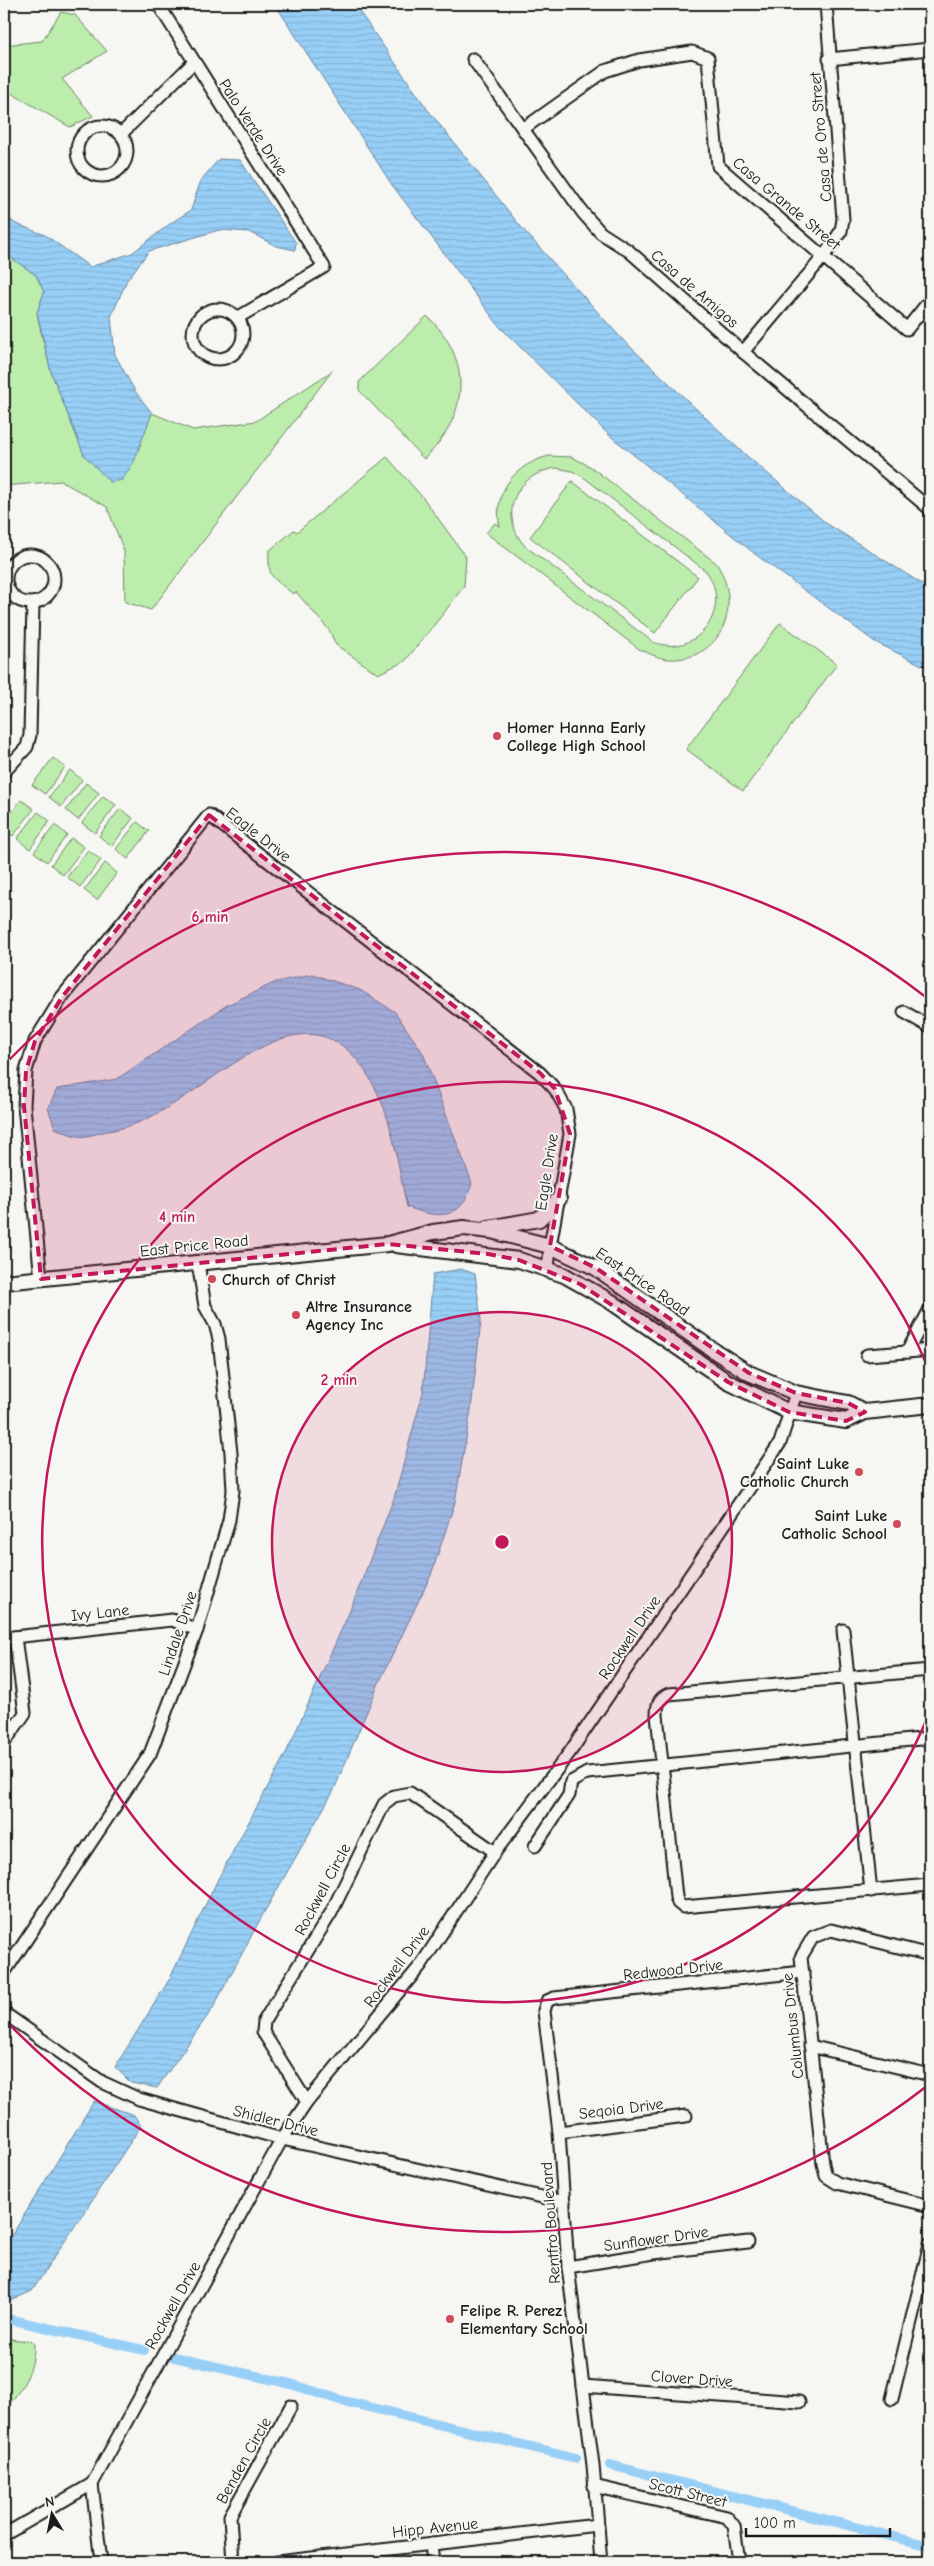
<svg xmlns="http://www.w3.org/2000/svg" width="934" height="2566" viewBox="0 0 934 2566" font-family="'Comic Neue',sans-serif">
	<defs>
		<pattern id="water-rules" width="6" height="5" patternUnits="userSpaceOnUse" patternTransform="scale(1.25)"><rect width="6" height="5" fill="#98cff7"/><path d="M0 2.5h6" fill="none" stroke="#82b1d3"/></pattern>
	</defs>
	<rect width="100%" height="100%" fill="#f6f6f2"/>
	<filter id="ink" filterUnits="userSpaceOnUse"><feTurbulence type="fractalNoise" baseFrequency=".02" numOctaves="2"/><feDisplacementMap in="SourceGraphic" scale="10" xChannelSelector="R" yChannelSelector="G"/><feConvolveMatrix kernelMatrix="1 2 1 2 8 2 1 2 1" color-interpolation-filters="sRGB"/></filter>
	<g filter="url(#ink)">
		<g fill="#bdedac" stroke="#6c8464" fill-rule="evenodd">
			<polygon points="61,12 75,15 107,51 62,79 93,116 70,127 4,89 4,45 42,41"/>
			<polygon points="4,253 36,275 44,292 37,313 41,332 51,372 84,455 145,427 152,413 193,430 256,421 332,371 151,610 125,602 124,551 107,507 61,481 4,486"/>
			<path d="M427,316C474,360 469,416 424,459L359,390V382Z"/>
			<path d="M549,456L572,457L591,467L716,563C744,604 722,662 668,659C658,658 648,653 639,649L486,533L495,523L500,527C492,491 516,464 549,456ZM557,468L572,471L582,476L706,571C734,609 697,659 653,642L525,546C497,514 516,473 557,468Z"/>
			<path d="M387,457L424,499L466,557L464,586L443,614L405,661L378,674L336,645L329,630L296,592L293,594C272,576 268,580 269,551L294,530L297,532Z"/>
			<polygon points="572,481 698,577 655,633 530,537"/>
			<polygon points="780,623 837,664 743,791 686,749"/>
			<polygon points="53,758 65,767 45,794 32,785"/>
			<polygon points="70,770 82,780 61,807 49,797"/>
			<polygon points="86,783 99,793 78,820 66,810"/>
			<polygon points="103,796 116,805 95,833 82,823"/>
			<polygon points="21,800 34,809 13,836 4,829 4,822"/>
			<polygon points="120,809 133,818 112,846 99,836"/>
			<polygon points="38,812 50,821 30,849 17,839"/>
			<polygon points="137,822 149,831 128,859 116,849"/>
			<polygon points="55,825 67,835 47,862 34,852"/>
			<polygon points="71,838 84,847 63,875 51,865"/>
			<polygon points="88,850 101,860 80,887 67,877"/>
			<polygon points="105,863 117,873 97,900 84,890"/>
			<path d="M4,2338L34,2342C35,2372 22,2388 4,2411Z"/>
		</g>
		<g fill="url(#water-rules)" stroke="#66879f">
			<polygon points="275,4 354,4 428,110 521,227 621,338 741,451 826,523 930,589 930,669 875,642 755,554 608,434 500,327 392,185"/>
			<polygon points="219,159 240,160 296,243 295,250 276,246 249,232 219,230 149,251 127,280 111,317 115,355 135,391 152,413 134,462 122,480 110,482 84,455 51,372 37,313 44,292 36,275 4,253 4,212 14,223 45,235 90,267 132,253 171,223 191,210 201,180"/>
			<path d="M312,974L360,990L395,1012L423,1053L472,1183C462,1221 439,1219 407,1207C398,1170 395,1129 378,1094C319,968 231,1075 156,1114C139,1124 122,1129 103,1132C95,1134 84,1138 77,1136C70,1135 62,1131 55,1128L48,1108L57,1089L117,1079L227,1005L276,982Z"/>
			<polygon points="461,1269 475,1274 481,1320 471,1410 455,1502 431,1575 379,1683 333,1792 262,1916 213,2008 157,2088 131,2083 115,2067 169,1980 218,1879 286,1753 349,1613 394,1498 423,1392 433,1274"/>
			<polygon points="94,2101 134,2115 141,2126 32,2291 10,2301 4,2299 4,2248"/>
		</g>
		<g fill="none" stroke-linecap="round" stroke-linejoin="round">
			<g stroke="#98cff7" stroke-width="10">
				<polyline points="4,2318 144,2350"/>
				<polyline points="174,2357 291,2384 340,2400 576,2458"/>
				<polyline points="610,2465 930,2546"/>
			</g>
			<defs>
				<g id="minor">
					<polyline points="158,4 324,267 237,318"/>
					<polyline points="473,59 583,213 601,233 629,251 743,352 930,509"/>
					<polyline points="829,59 930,49"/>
					<circle cx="102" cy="151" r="25"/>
					<polyline points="523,129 605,71 639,60 692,52 708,58 718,166 907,329 930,300"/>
					<polyline points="121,134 194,62"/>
					<circle cx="218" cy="334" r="25"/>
					<polyline points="743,352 824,256 841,231 843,219 826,4"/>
					<circle cx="30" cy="579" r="24"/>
					<polyline points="4,772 27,747 30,735 33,603"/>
					<polyline points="904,1012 930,1027"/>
					<polyline points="41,1279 24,1106 26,1071 35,1041 62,997 209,815 540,1073 555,1089 566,1109 570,1134 550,1246 548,1270"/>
					<polyline points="930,1309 907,1352 930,1350"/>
					<polyline points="867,1355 907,1352"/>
					<polyline points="843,1630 871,1891"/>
					<polyline points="4,1638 172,1620 197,1630"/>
					<path d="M930,1670L669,1694C659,1698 657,1704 657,1715L676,1897L678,1903L683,1907L930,1885"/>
					<polyline points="4,1743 25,1713 15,1637"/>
					<polyline points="571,1782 587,1773 930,1738"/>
					<polyline points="535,1846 569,1795 571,1782"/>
					<polyline points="930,1955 831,1930 813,1937 801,1957 823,2164 826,2176 837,2183 930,2206"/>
					<polyline points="4,1973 150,1754 197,1630 229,1520 233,1491 231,1453 219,1339 215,1324 205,1306 198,1263"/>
					<polyline points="4,2013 102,2082 139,2099 282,2139 564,2202"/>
					<polyline points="810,2046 930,2075"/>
					<polyline points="307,2102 263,2032 264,2021 331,1913 384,1804 394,1796 410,1793 495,1852"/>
					<polyline points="559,2132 686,2116"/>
					<polyline points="568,2267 654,2253 748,2242"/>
					<polyline points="583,2386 799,2402"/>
					<polyline points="892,2399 930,2244"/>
					<polyline points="92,2484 101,2562"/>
					<polyline points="594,2486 727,2517 734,2526 739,2562"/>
					<polyline points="4,2535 92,2484 282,2139 307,2102 421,1965 495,1852 570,1752 780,1443 796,1393"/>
					<polyline points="431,2544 433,2562"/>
					<polyline points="233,2562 230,2516 291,2406"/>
					<polyline points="277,2562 597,2525"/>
					<polyline points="601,2562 593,2465 568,2267 559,2132 544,2011 547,2001 554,1998 803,1972"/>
				</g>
				<g id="major">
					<polyline points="488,1228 539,1219 559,1199"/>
					<polyline points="396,1245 519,1260 564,1275 610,1301 728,1382 789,1412 846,1421 865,1412 930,1405"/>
					<polyline points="4,1282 388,1244 433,1232 464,1228 491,1231 550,1246 596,1268 713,1350 749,1373 796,1393 848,1403 865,1412"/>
				</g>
			</defs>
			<use href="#minor" stroke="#1c1c1c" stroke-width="15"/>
			<use href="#major" stroke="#1c1c1c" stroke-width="18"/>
			<use href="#minor" stroke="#f6f6f2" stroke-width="11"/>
			<use href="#major" stroke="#f6f6f2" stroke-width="14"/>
		</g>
	</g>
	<path fill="#c2185b" fill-opacity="0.2" stroke="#c2185b" stroke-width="4" stroke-dasharray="10 6" stroke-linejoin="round" d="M209,815L540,1073L555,1089L570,1134L550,1246L596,1268L749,1373L796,1393L848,1403L865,1412L846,1421L789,1412L728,1382L580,1284L519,1260L488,1254L388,1244L41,1279L24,1106L26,1071L35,1041L62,997Z"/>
	<circle cx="502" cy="1542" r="230" fill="#c2185b" fill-opacity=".12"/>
	<g fill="none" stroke="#c2185b" stroke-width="2.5">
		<circle cx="502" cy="1542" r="230"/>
		<path d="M930 1711A460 460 0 1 1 930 1373"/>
		<path d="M927 2086A690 690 0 0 1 6 2021M6 1063A690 690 0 0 1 927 998"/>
	</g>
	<g fill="#d1495b" stroke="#f6f6f2" stroke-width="2">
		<circle cx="497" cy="736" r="5"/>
		<circle cx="212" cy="1279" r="5"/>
		<circle cx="296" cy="1315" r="5"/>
		<circle cx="859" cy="1472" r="5"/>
		<circle cx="897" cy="1524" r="5"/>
		<circle cx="450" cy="2319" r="5"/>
	</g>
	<g text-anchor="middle" stroke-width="4" stroke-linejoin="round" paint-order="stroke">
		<g font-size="16" fill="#1c1c1c" stroke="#f6f6f2">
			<text transform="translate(254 127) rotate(57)" y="6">Palo Verde Drive</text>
			<text transform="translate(820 137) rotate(-95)" y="6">Casa de Oro Street</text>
			<text transform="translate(787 203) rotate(40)" y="6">Casa Grande Street</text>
			<text transform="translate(695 288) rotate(41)" y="6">Casa de Amigos</text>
			<text transform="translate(259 834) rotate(38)" y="6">Eagle Drive</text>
			<text transform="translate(546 1172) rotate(-81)" y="6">Eagle Drive</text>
			<text transform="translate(194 1245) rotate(-6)" y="6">East Price Road</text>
			<text transform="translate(643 1281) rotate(34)" y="6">East Price Road</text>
			<text transform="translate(100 1612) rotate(-6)" y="6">Ivy Lane</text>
			<text transform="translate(177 1633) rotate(-71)" y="6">Lindale Drive</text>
			<text transform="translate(629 1637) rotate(-56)" y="6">Rockwell Drive</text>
			<text transform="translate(322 1889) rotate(-62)" y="6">Rockwell Circle</text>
			<text transform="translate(396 1966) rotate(-53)" y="6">Rockwell Drive</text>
			<text transform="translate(673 1969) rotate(-6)" y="6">Redwood Drive</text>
			<text transform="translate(792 2026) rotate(-96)" y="6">Columbus Drive</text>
			<text transform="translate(621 2108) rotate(-7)" y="6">Seqoia Drive</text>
			<text transform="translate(276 2120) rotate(14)" y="6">Shidler Drive</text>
			<text transform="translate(550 2223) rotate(-94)" y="6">Rentfro Boulevard</text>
			<text transform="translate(656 2238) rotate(-8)" y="6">Sunflower Drive</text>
			<text transform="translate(172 2305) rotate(-61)" y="6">Rockwell Drive</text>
			<text transform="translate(692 2378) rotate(4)" y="6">Clover Drive</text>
			<text transform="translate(243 2460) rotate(-61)" y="6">Benden Circle</text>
			<text transform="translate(688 2492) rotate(14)" y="6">Scott Street</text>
			<text transform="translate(435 2527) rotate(-6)" y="6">Hipp Avenue</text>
		</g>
		<g font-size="16" font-weight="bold" fill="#1c1c1c" stroke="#f6f6f2" text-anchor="start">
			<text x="507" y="733">Homer Hanna Early<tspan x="507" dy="18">College High School</tspan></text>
			<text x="222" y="1285">Church of Christ</text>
			<text x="306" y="1312">Altre Insurance<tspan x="306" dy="18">Agency Inc</tspan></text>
			<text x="849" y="1469" text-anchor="end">Saint Luke<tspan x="849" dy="18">Catholic Church</tspan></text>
			<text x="887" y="1521" text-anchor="end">Saint Luke<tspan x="887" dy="18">Catholic School</tspan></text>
			<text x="460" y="2316">Felipe R. Perez<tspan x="460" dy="18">Elementary School</tspan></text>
		</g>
	</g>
	<circle cx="502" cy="1542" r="8" fill="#c2185b" stroke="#f6f6f2" stroke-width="2.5"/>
	<g font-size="15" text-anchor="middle" font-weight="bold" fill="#c2185b" stroke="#f6f6f2" stroke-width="4" stroke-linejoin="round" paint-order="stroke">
		<text x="210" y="922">6 min</text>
		<text x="177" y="1222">4 min</text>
		<text x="339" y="1385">2 min</text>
	</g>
	<rect width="934" height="2566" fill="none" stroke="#f6f6f2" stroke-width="20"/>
	<rect x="10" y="10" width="914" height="2546" fill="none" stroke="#1c1c1c" stroke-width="2" filter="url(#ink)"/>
	<g transform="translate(52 2514) rotate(350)" stroke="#f6f6f2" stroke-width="4" paint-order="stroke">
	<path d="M0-4L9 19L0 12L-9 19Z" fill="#1c1c1c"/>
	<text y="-8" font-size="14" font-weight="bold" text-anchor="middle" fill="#1c1c1c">N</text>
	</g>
	<path d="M746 2528v8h144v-8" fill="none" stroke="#1c1c1c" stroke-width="2.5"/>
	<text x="754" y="2528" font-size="15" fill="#1c1c1c" stroke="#f6f6f2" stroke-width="4" paint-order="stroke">100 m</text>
</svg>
